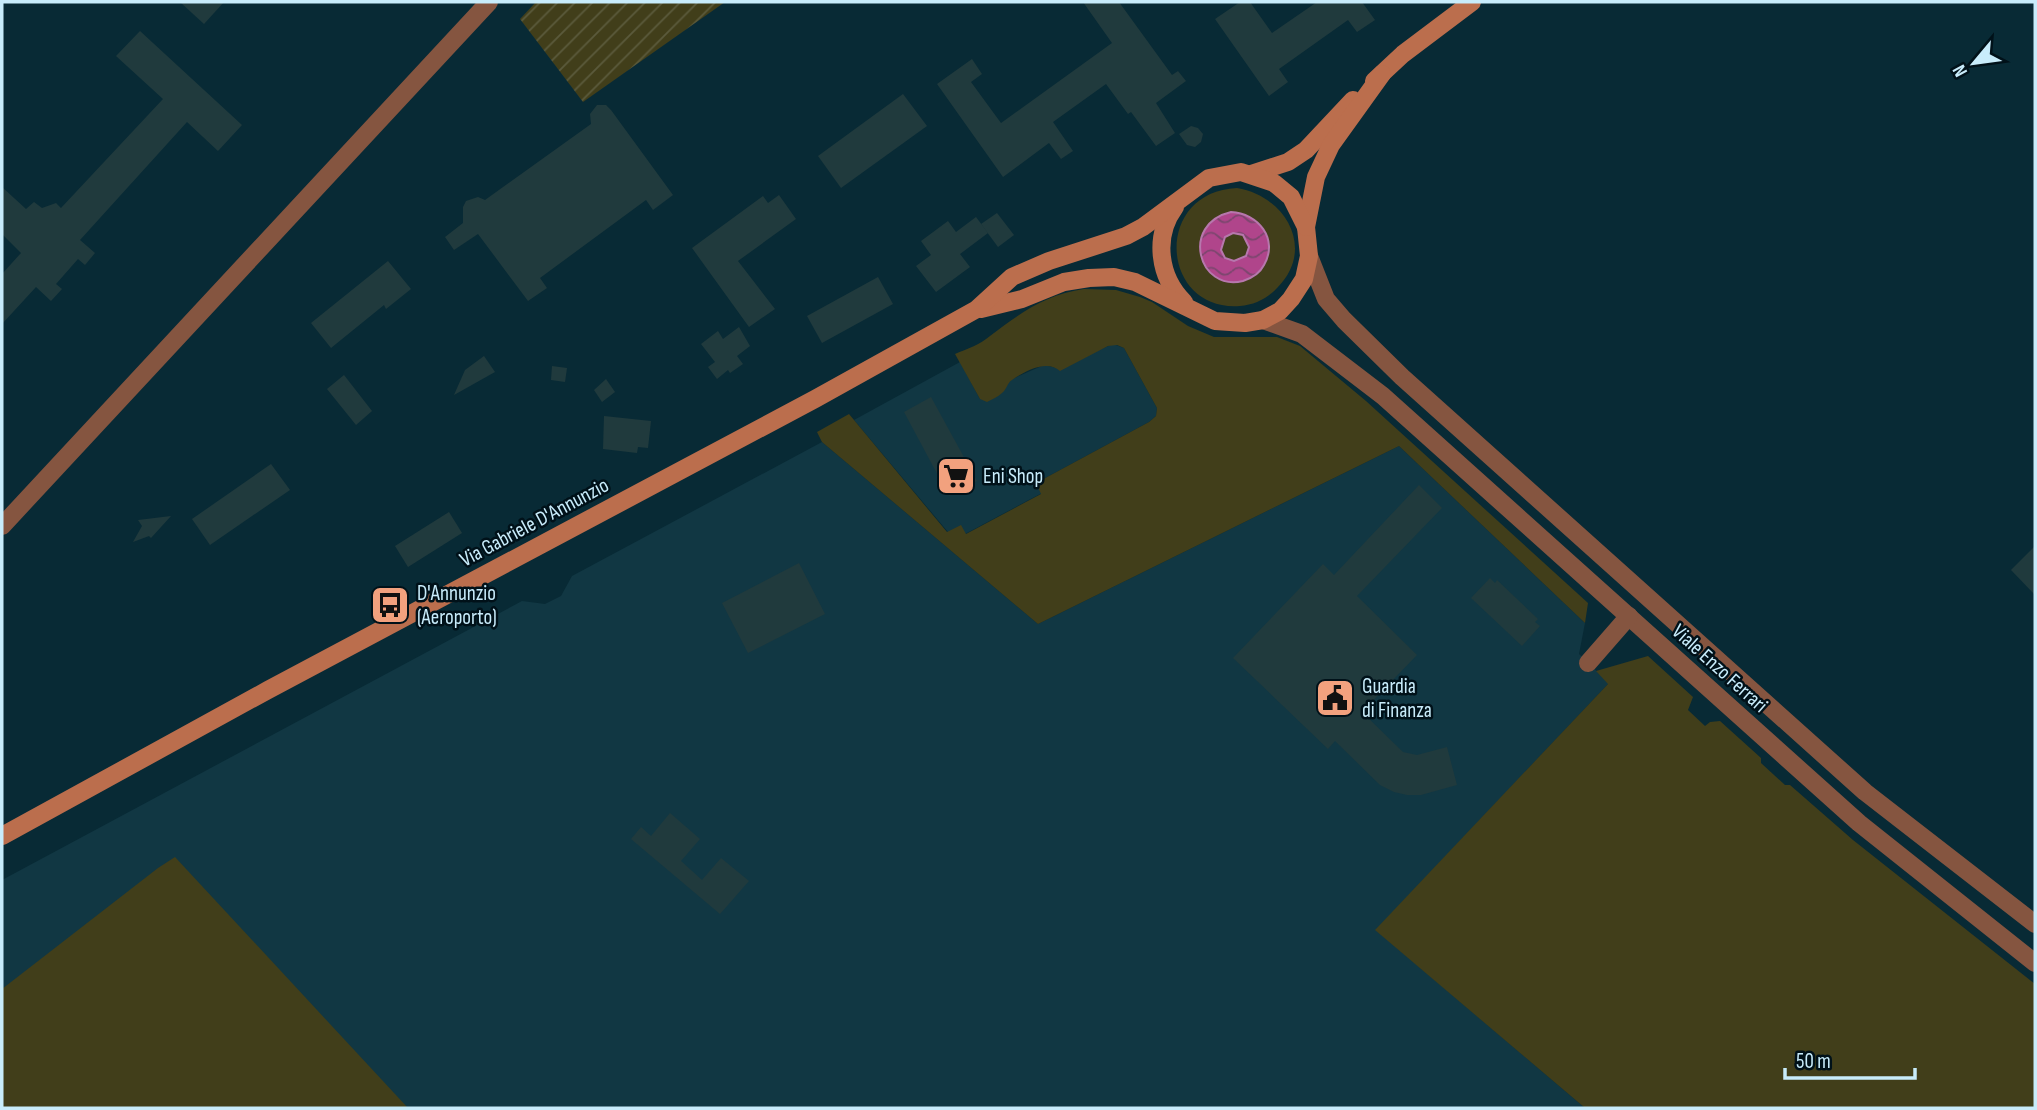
<svg xmlns="http://www.w3.org/2000/svg" width="2037" height="1110" viewBox="0 0 2037 1110" font-family="'Sofia Sans Condensed',sans-serif">
	<defs>
		<pattern id="garden-furrows" width="10" height="10" patternUnits="userSpaceOnUse" patternTransform="scale(1.75)"><rect width="10" height="10" fill="#413e1a"/><path d="M-1 1l2-2M0 10L10 0M9 11l2-2" fill="none" stroke="#5b5a3c"/></pattern>
		<pattern id="water-waves" width="16" height="10" patternUnits="userSpaceOnUse" patternTransform="scale(1.75)"><rect width="16" height="10" fill="#b0458b"/><path d="M0 5q4-4 8 0t8 0" fill="none" stroke="#7c466e"/></pattern>
	</defs>
	<rect width="100%" height="100%" fill="#082a35"/>
	<g fill="#113743">
		<polygon points="1113,344 1124,348 1157,408 1156,416 1149,422 1036,483 1042,493 965,534 948,532 854,420 960,362 980,399 1010,380 1044,365 1057,368"/>
		<polygon points="822,442 1038,624 1399,446 1585,623 1579,654 1609,683 1376,930 1585,1108 2,1108 2,880 522,601 545,604 561,596 572,576"/>
	</g>
	<g fill="#413e1a" fill-rule="evenodd">
		<path d="M1237,188C1285,196 1316,248 1278,287C1268,298 1255,305 1240,306C1160,312 1152,192 1237,188ZM1223,214L1269,255L1213,275Z"/>
		<circle cx="1235" cy="247" r="14"/>
		<path d="M1084,289L1116,290L1140,297L1152,302L1188,326L1214,337H1277L1300,346L1366,401L1588,603L1585,623L1399,446L1038,624L822,442L817,432L849,414L947,532L961,525L966,534L1041,494L1036,483L1149,422L1156,416L1157,408L1124,348L1117,345L1108,346L1060,371C1047,359 1025,371 1012,380C1007,383 1007,389 1002,393C998,397 992,399 987,402L980,399L955,354C967,349 981,344 990,336C1019,314 1046,294 1084,289Z"/>
		<polygon points="1648,656 1693,697 1688,710 1705,726 1710,722 1720,721 1761,758 1761,763 1785,785 1790,785 1853,840 2035,984 2035,1108 1585,1108 1375,930 1608,684 1596,671"/>
		<polygon points="175,857 408,1108 2,1108 2,989 158,868"/>
	</g>
	<polygon fill="url(#garden-furrows)" points="536,2 725,2 583,102 520,19"/>
	<path fill="url(#water-waves)" stroke="#b777ad" stroke-width="2" fill-rule="evenodd" d="M1231,212C1258,213 1279,239 1264,265C1260,273 1252,278 1243,281C1198,292 1180,224 1231,212ZM1233,233L1243,235L1249,247L1246,256L1234,261L1225,258L1221,250L1225,237Z"/>
	<g fill="#203a3d">
		<polygon points="180,2 224,2 204,24"/>
		<polygon points="1083,2 1119,2 1172,75 1178,71 1186,81 1156,103 1175,133 1156,146 1131,112 1128,114 1106,84 1053,122 1073,151 1061,159 1049,143 1003,177 937,84 972,59 982,74 971,82 1001,123 1112,43"/>
		<polygon points="1240,2 1250,2 1272,33 1317,2 1362,2 1375,20 1357,32 1348,20 1279,69 1288,82 1269,96 1215,19"/>
		<polygon points="140,31 242,125 218,151 187,122 80,240 95,253 85,265 78,259 56,284 62,289 51,301 36,287 2,324 2,274 21,253 2,234 2,187 26,209 34,202 42,208 56,203 61,208 163,99 116,56"/>
		<polygon points="903,94 927,126 841,188 818,156"/>
		<polygon points="597,105 606,105 611,110 673,195 653,210 646,200 540,278 547,288 528,301 478,234 454,250 445,237 463,223 463,207 466,201 478,197 485,200 591,124 590,114"/>
		<polygon points="1191,126 1198,128 1203,134 1201,142 1195,147 1187,145 1179,134"/>
		<polygon points="779,195 796,219 738,261 775,309 749,327 692,248 763,196 768,203"/>
		<polygon points="997,213 1014,235 998,247 981,224"/>
		<polygon points="976,217 988,233 960,254 970,267 936,292 916,266 931,255 921,241 948,221 956,232"/>
		<polygon points="388,261 411,289 386,309 384,305 331,348 311,323"/>
		<polygon points="878,277 893,304 822,343 807,316"/>
		<polygon points="739,327 750,346 737,356 743,364 730,373 728,370 717,379 708,367 715,362 701,344 718,331 723,339"/>
		<polygon points="484,356 495,372 454,395 465,370"/>
		<polygon points="552,366 567,368 565,382 551,380"/>
		<polygon points="344,375 372,411 356,425 327,389"/>
		<polygon points="606,379 615,392 602,402 594,390"/>
		<polygon points="931,397 977,481 949,496 904,412"/>
		<polygon points="604,416 651,421 648,448 638,447 637,453 603,449"/>
		<polygon points="271,464 290,490 210,545 192,519"/>
		<polygon points="1419,485 1442,508 1357,596 1417,655 1362,712 1403,752 1417,755 1447,747 1457,785 1421,795 1407,795 1394,792 1380,785 1335,741 1328,749 1233,658 1323,564 1334,575"/>
		<polygon points="449,512 462,533 408,567 395,546"/>
		<polygon points="171,516 151,538 149,536 133,542 142,526 138,520"/>
		<polygon points="2035,546 2035,595 2011,570"/>
		<polygon points="799,563 825,614 748,653 722,603"/>
		<polygon points="1490,578 1495,583 1497,580 1538,619 1535,622 1540,626 1522,646 1471,598"/>
		<polygon points="670,813 700,839 681,861 702,880 721,858 749,881 720,914 631,839 641,827 651,836"/>
	</g>
	<g fill="none" stroke-linecap="round" stroke-linejoin="round">
		<g stroke="#855540" stroke-width="18">
			<polyline points="1309,256 1326,299 1344,320 1402,377 1865,792 2035,924"/>
			<polyline points="1263,320 1302,334 1383,396 1859,823 2035,963"/>
			<polyline points="2,526 489,2"/>
			<polyline points="1588,663 1629,616"/>
		</g>
		<g stroke="#bb6e4d" stroke-width="18">
			<polyline points="1374,81 1403,54 1472,2"/>
			<polyline points="1251,174 1288,162 1306,150 1353,100"/>
			<path d="M1175,207C1153,237 1159,277 1184,302"/>
			<polyline points="981,309 1022,299 1064,282 1089,278 1114,277 1135,282 1215,321 1245,323 1263,320 1280,311 1291,299 1304,279 1309,256 1306,227 1316,177 1331,145 1382,74"/>
			<polyline points="2,836 268,690 815,399 977,309 1012,277 1049,261 1126,236 1143,227 1209,178 1241,172 1274,183 1291,197 1306,227"/>
		</g>
	</g>
	<defs>
		<symbol id="supermarket-square" viewBox="-11 -11 22 22"><rect x="-9" y="-9" width="18" height="18" rx="4" fill="#f2a17e" stroke="#001119"/><path d="M-6-5.5h2.5l.6 2H6L4.5 2H-2.5L-4.4-4H-6ZM-1.5 3.2a1.3 1.3 0 1 0 .1 0ZM3 3.2a1.3 1.3 0 1 0 .1 0Z" fill="#111"/></symbol>
		<symbol id="bus-square" viewBox="-11 -11 22 22"><rect x="-9" y="-9" width="18" height="18" rx="4" fill="#f2a17e" stroke="#001119"/><path d="M-5-6H5V4H4V6H2V4H-2V6H-4V4H-5ZM-3.5-4V0h7V-4ZM-3.5 1.2v1.5H-2V1.2ZM2 1.2v1.5H3.5V1.2Z" fill="#111"/></symbol>
		<symbol id="civic-square" viewBox="-11 -11 22 22"><rect x="-9" y="-9" width="18" height="18" rx="4" fill="#f2a17e" stroke="#001119"/><path d="M-.6-6.5H3V-4.5H.6V-3L4-1V1h2V6H-6V1h2V-1L-.6-3ZM-1.2 2.5V6h2.4V2.5Z" fill="#111"/></symbol>
	</defs>
	<g fill-rule="evenodd">
		<use href="#supermarket-square" x="934" y="454" width="44" height="44"/>
		<use href="#bus-square" x="368" y="583" width="44" height="44"/>
		<use href="#civic-square" x="1313" y="676" width="44" height="44"/>
	</g>
	<g text-anchor="middle" stroke-width="5" stroke-linejoin="round" paint-order="stroke">
		<g font-size="21" fill="#c8ecfb" stroke="#001119" text-anchor="start">
			<text x="983" y="483">Eni Shop</text>
			<text x="417" y="600">D'Annunzio<tspan x="417" dy="24">(Aeroporto)</tspan></text>
			<text x="1362" y="693">Guardia<tspan x="1362" dy="24">di Finanza</tspan></text>
		</g>
		<g font-size="21" fill="#c8ecfb" stroke="#001119">
			<text transform="translate(534 522) rotate(-28)" y="7">Via Gabriele D'Annunzio</text>
			<text transform="translate(1720 668) rotate(42)" y="7">Viale Enzo Ferrari</text>
		</g>
	</g>
	<rect width="2037" height="1110" fill="none" stroke="#c8ecfb" stroke-width="7"/>
	<g transform="translate(1974 63) rotate(241)" stroke="#001119" stroke-width="5" paint-order="stroke">
	<path d="M0-5L12 26L0 18L-12 26Z" fill="#c8ecfb"/>
	<text y="-10" font-size="19" font-weight="bold" text-anchor="middle" fill="#c8ecfb">N</text>
	</g>
	<path d="M1785 1068v10h130v-10" fill="none" stroke="#c8ecfb" stroke-width="3.5"/>
	<text x="1796" y="1068" font-size="21" fill="#c8ecfb" stroke="#001119" stroke-width="5" paint-order="stroke">50 m</text>
</svg>
